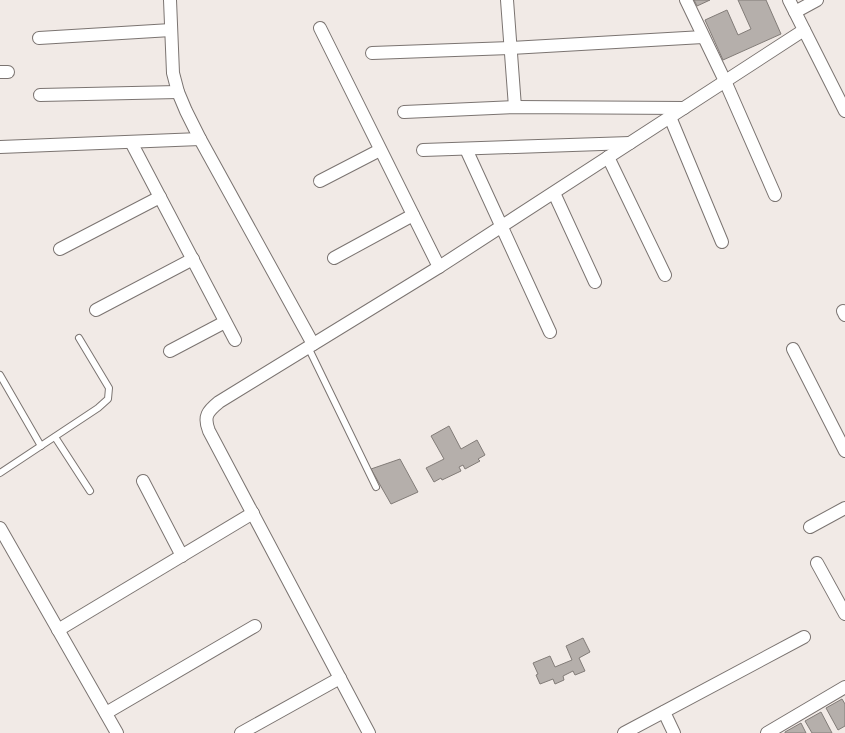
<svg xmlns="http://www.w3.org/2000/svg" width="845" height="733" viewBox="0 0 845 733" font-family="'Public Sans',sans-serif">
	<rect width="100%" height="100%" fill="#f1eae6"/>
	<g fill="#b5afab" stroke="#827c78">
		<polygon points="694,0 710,0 697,6"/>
		<polygon points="738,0 766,0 781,34 723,60 705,20 727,10 738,35 751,29"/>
		<polygon points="449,426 461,449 477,440 485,455 478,459 480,461 465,469 463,465 459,467 461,471 442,480 441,478 434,482 426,468 444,459 431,436"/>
		<polygon points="400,459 418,492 391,504 371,469"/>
		<polygon points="583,638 590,652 579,658 585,671 575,675 573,671 563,676 564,680 555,684 553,679 540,684 536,675 538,674 533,663 550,656 555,667 572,660 566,646"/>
		<polygon points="842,699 845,704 845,726 838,730 826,708"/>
		<polygon points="821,712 832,733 812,733 805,721"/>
		<polygon points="801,723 806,733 785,733 785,732"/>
	</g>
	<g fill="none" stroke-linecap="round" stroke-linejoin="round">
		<defs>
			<g id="service">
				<polyline points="308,347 376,487"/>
				<polyline points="0,375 41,446"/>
				<polyline points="55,437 90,491"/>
				<polyline points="0,473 98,408 108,399 109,388 79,338"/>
			</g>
			<g id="minor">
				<polyline points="170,0 173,73 178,92 186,111 200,139 313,344"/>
				<polyline points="507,0 515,107"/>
				<polyline points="686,0 725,81 775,195"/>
				<polyline points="789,0 845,111"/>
				<polyline points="795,12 817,0"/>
				<polyline points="320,28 439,267"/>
				<polyline points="39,38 171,30"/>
				<polyline points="372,53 511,48 703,37"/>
				<polyline points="0,72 8,72"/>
				<polyline points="40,95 178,92"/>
				<polyline points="404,112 515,107 684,108"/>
				<polyline points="670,117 722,242"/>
				<polyline points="131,142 235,340"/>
				<polyline points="0,147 200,139"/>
				<polyline points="466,149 550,332"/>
				<polyline points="423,150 630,143"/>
				<polyline points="608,157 665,275"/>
				<polyline points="320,181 380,150"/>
				<polyline points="554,193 595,282"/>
				<polyline points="60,249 160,197"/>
				<polyline points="334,258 413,215"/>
				<polyline points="96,310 193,259"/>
				<polyline points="843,311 845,315"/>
				<polyline points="793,349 845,451"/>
				<polyline points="170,351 225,322"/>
				<polyline points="143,481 182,556"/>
				<polyline points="810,527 845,508"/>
				<polyline points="0,528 117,733"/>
				<polyline points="817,563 845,614"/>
				<polyline points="58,630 253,513"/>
				<polyline points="664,712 674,733"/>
				<polyline points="106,713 255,626"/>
				<polyline points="241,733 340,678"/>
				<path d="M369,733L209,431C203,416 208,411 219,402L439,267L804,30"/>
				<polyline points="624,733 804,637"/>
				<polyline points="767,733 845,687"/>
			</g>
		</defs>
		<use href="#service" stroke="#7b7471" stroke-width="8"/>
		<use href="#minor" stroke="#7b7471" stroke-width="14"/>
		<use href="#service" stroke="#fff" stroke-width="6"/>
		<use href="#minor" stroke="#fff" stroke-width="12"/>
	</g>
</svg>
